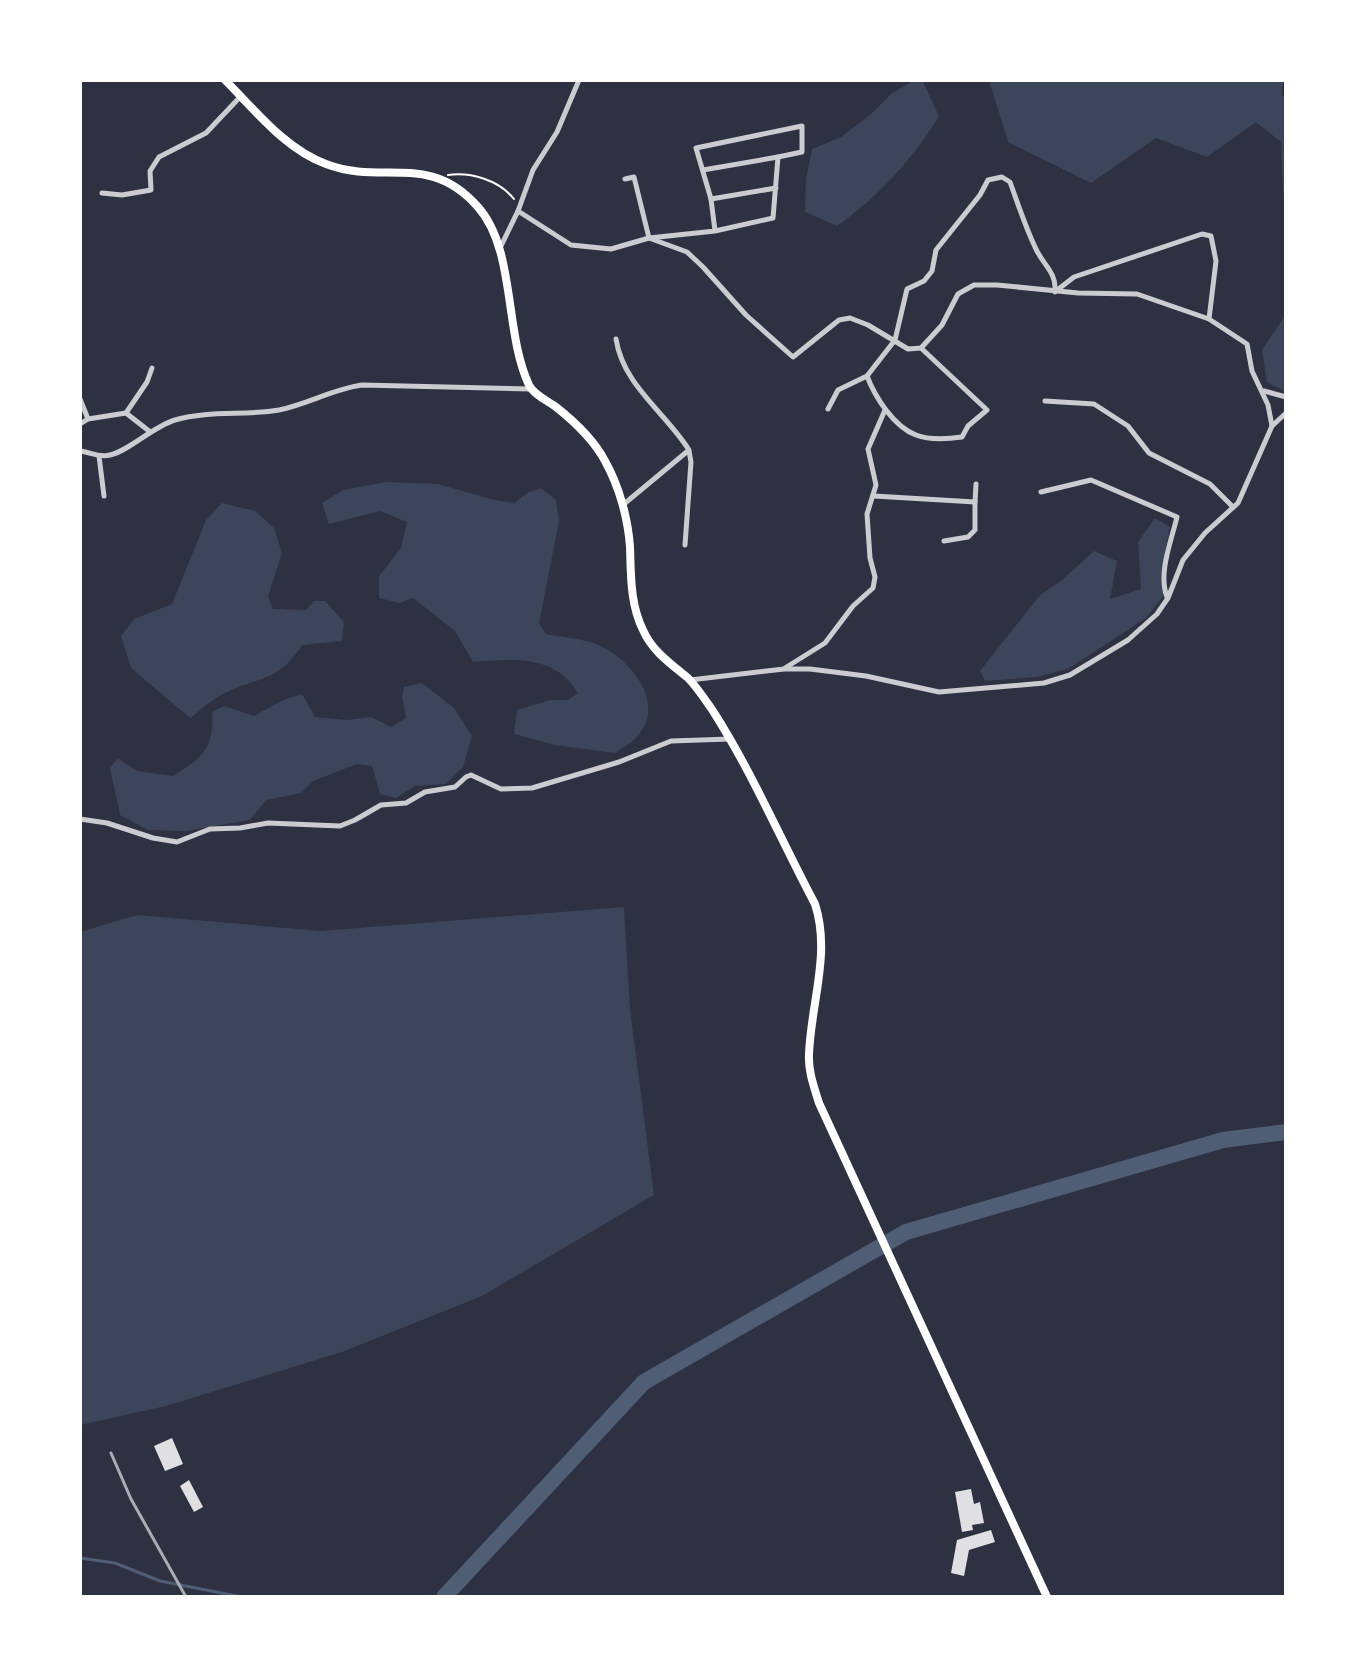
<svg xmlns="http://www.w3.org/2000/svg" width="1366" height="1677" viewBox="0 0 1366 1677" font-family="'Titillium Web',sans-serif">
	<rect width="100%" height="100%" fill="#2d3142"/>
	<g fill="#3c4559">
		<path d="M915,80H922L939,116C913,159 878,197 837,226L805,212L806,179L812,149L841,137L871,114L892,93Z"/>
		<polygon points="989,80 1283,80 1282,96 1286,96 1286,193 1283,193 1281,142 1256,122 1207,157 1156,138 1091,183 1008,142"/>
		<polygon points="1286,314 1286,392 1267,382 1262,350"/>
		<path d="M386,482L438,484L494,500L514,503L529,492L541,488L556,500L559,521L539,623L546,634C561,637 576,638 590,642C627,653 670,703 636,738C630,744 621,749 615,753L555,745L514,734L517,710L550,700H568L578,693C554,654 514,659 473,662L455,631L413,598L400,603L379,598V576L401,548L407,522L380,511L329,524L322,503L343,490Z"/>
		<path d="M222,503L255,511L274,528L282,553L268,596L273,609L306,610L314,601H325L344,622L342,641L302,645C277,684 257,676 221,695C210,701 200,711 190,718L131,668L121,636L134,619L172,604L206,520Z"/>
		<polygon points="1155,518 1170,527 1165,552 1164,595 1146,618 1068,669 1037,677 985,681 980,671 1040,595 1061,581 1094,551 1117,561 1110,599 1141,589 1138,542"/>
		<path d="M422,683L454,708L472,736L463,767L446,784L415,786L396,798L380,794L372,766L357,764L313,781L301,793L266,800L250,820L186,831L148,830L120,815L110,768L118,758L137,771L173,776C203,757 214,749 212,712L224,706L254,716L283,700L302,694L315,717L347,720L371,717L391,727L406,718L402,697L404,687Z"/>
		<polygon points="624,907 630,1009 654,1195 482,1296 342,1352 166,1406 80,1425 80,932 137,915 321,931"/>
	</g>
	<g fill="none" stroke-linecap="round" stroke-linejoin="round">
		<polyline stroke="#4f5d75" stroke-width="3" points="80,1558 115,1563 160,1581 242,1597"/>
		<polyline stroke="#4f5d75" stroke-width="16" points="444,1597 644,1382 906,1232 1223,1140 1286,1132"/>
	</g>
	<g fill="#e0e0e3">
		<polygon points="172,1438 183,1464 165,1471 154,1446"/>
		<polygon points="189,1480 203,1507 194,1512 180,1486"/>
		<polygon points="971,1489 974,1504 980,1502 984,1523 972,1525 973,1530 962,1532 955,1492"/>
		<polygon points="991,1530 995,1542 969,1550 964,1576 951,1573 957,1540"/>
	</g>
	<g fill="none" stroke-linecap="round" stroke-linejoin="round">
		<path stroke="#fff" stroke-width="2" d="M448,175C471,172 499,180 514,199"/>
		<g stroke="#caccd0" stroke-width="5">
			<polyline points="703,170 778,157"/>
			<polyline points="625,179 634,177 649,238 715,231 773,218 778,157 802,152 802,126 696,148 711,199 715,231"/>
			<polyline points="102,193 122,195 151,190 150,171 159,157 206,133 240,97"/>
			<polyline points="711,199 776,188"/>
			<polyline points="518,211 571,245 611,249 649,238 687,252 703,267 746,315 793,357 839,320 850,318 868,325 908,349 921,348 942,325 958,294 974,285 997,285 1078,293 1137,294 1209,319 1247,344 1252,371 1268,405 1272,426"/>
			<polyline points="500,248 518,211 533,170 557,132 579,80"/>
			<polyline points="1056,291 1074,277 1202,234 1211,236 1216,261 1209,319"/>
			<path d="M616,339C623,385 665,412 689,450L624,504"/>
			<path d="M921,348L987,410L968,426L962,437C948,439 929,440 916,435C894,427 875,397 867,376L895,340L907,289L924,281L932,271L936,250L980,195L988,180L1002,177L1010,182C1018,204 1025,226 1035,247C1042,264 1057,272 1055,292"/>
			<polyline points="1264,391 1286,397"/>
			<polyline points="80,399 88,419"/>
			<polyline points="1045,401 1094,404 1128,426 1149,453 1210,484 1233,507"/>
			<polyline points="828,409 838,390 867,376"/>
			<polyline points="126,413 149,431"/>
			<polyline points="80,424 88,419 126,413 147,382 152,368"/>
			<path d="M80,451C90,452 99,458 110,455C129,451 152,427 175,420C209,410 245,416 279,410C308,404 333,389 362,385L531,389"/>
			<polyline points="99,456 104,496"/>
			<path d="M1041,492L1091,480L1177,517C1171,542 1158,573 1167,597"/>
			<polyline points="874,496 975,502 976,484"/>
			<polyline points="944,541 968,537 975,530 975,502"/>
			<polyline points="685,545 691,462 689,451"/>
			<polyline points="785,668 825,643 853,606 873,588 875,577 870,558 867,514 876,485 868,449 885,410"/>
			<polyline points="690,680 784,669 810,669 866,676 939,692 1044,683 1070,675 1128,640 1157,614 1168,598 1183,560 1205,533 1238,503 1272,426 1286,413"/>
			<polyline points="80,819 107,823 153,838 177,842 210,829 240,828 268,823 340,826 355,820 381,805 406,803 425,792 455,787 466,777 471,775 501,789 532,788 619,762 671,741 730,739"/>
		</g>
		<path stroke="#fff" stroke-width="8" d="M225,80C255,110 285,149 326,164C383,186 429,151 478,207C516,250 504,332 529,385C534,395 548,401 556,407C575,422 594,440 605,461C619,486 628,518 630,547C631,575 630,604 643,630C652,651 671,664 688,678C697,687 706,701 713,711C752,772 781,840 815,904C831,953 811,1003 809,1054C808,1071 814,1087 819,1103L1047,1597"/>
		<polyline stroke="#abadb3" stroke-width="3" points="111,1453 131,1499 186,1597"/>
	</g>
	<rect width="1366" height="1677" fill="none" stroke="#ffffff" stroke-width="164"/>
</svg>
